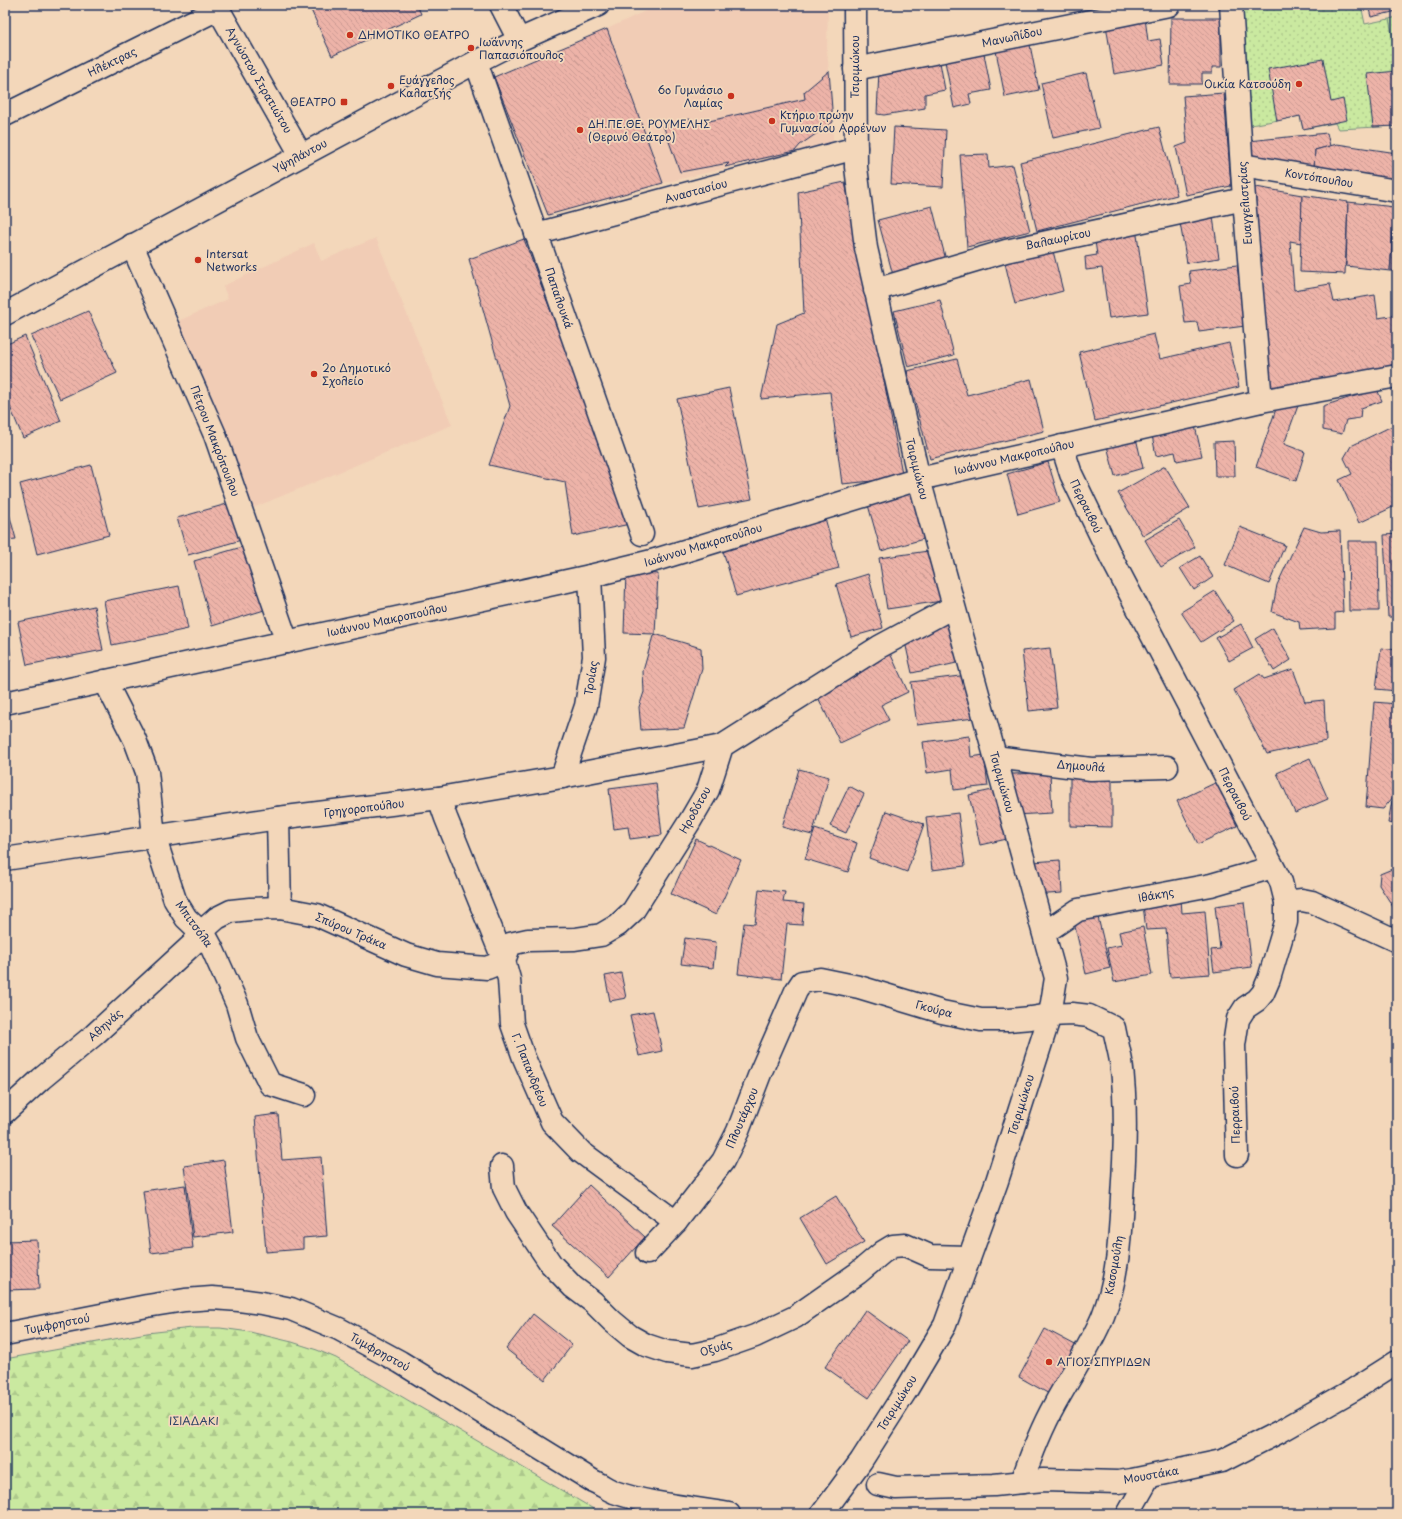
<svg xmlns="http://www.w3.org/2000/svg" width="1402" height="1519" viewBox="0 0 1402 1519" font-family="'Playpen Sans',sans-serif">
	<defs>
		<pattern id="grass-tufts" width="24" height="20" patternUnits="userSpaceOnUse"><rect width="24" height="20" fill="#cae9a0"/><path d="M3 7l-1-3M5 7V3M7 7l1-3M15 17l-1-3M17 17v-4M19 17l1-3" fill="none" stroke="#adc88c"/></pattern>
		<pattern id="forest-firs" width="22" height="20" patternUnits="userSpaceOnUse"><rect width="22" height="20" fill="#cae9a0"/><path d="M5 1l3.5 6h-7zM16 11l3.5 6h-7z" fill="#adc88c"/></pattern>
		<pattern id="garden-dots" width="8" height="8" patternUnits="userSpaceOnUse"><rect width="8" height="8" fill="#cae9a0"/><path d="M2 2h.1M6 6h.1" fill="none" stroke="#adc88c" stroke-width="1.8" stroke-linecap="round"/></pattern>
		<pattern id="building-back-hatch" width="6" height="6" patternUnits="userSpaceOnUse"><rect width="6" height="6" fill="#edb3a8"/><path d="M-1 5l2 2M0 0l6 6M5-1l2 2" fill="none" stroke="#cb9a93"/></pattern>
	</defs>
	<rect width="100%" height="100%" fill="#f3d7ba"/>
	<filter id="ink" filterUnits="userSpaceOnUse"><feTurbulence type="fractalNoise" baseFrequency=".025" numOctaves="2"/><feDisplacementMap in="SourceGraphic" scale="8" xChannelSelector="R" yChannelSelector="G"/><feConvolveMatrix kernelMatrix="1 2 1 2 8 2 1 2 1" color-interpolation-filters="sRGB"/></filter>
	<g filter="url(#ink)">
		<g fill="#f1ccb5">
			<polygon points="658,5 828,5 827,49 833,122 833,143 663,183 607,29"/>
			<polygon points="376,238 452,425 253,508 176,322 228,299 223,286 314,243 321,261"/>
		</g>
		<polygon fill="url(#grass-tufts)" stroke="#728c7f" points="1397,17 1397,58 1389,19"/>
		<polygon fill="url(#forest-firs)" stroke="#728c7f" points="192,1328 220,1328 250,1332 292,1342 317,1350 336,1358 602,1514 5,1514 5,1359 147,1333"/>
		<polygon fill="url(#garden-dots)" stroke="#728c7f" points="1241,5 1361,5 1365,24 1389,19 1397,58 1397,126 1338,129 1335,123 1303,129 1300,116 1251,125"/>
		<g fill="url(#building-back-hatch)" stroke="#1b2f5e">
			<polygon points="318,5 417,5 421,14 332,56 311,10 319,7"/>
			<polygon points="1368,5 1397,5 1397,11 1371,17"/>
			<polygon points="1145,18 1148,41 1160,39 1164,65 1114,74 1106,25"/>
			<polygon points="1171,18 1221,18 1221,67 1212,67 1212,73 1202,73 1202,84 1170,84"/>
			<polygon points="607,29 663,183 548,215 494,77"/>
			<polygon points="1030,45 1039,90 1005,97 996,51"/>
			<polygon points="983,49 991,90 969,94 971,104 954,108 944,56"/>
			<polygon points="939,57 945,90 925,94 925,108 884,115 877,114 879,70"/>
			<polygon points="1323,59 1331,102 1343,99 1347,120 1303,129 1300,116 1277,121 1268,69"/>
			<polygon points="829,71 833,122 800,145 795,151 725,167 729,163 680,172 663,125 690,119 692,125 805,99 804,92"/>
			<polygon points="1397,71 1397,126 1373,127 1367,74"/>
			<polygon points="1086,73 1099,128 1053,138 1041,83"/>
			<polygon points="1224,93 1231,186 1186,195 1176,147 1187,143 1183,96"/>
			<polygon points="894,127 946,130 943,187 891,184"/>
			<polygon points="1159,127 1177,195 1037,231 1020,162"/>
			<polygon points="1327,133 1330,146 1315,150 1314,170 1248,159 1248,141"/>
			<polygon points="1337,144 1397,153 1393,182 1314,170 1315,150"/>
			<polygon points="988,154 989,168 1013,165 1030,231 967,247 960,155"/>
			<polygon points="845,182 903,478 842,484 830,392 761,399 777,324 804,313 798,192"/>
			<polygon points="1250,186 1302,195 1301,243 1290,241 1294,290 1330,284 1334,302 1375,295 1378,318 1397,315 1397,370 1270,394"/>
			<polygon points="1302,195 1348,202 1345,274 1300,272"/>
			<polygon points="1348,202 1395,207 1390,271 1346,266"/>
			<polygon points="932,206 946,260 893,275 878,220"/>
			<polygon points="1395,207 1397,207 1397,271 1390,271"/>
			<polygon points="1213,217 1219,258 1187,263 1180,223"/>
			<polygon points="1136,228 1148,313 1109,318 1102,268 1086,270 1085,257 1097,255 1094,234"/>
			<polygon points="524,239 630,524 573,536 565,482 489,465 510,406 469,259"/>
			<polygon points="1052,247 1063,291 1015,304 1004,259"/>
			<polygon points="1237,265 1245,326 1199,332 1197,322 1185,323 1180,286 1191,284 1189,271"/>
			<polygon points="940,300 954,355 908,367 894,311"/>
			<polygon points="88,311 117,373 60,399 31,336"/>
			<polygon points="1154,334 1160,359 1229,343 1239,387 1095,421 1079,352"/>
			<polygon points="25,336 61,421 23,438 5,395 5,345"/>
			<polygon points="957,359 967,395 1031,379 1044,431 930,459 907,371"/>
			<polygon points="729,388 752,499 699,509 677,399"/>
			<polygon points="1377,389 1382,401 1361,408 1360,418 1346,420 1342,434 1323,430 1323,406"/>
			<polygon points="1299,403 1284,444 1305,452 1296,481 1256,467 1277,406"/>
			<polygon points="1394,425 1397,432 1397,505 1359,523 1339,480 1352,474 1344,458 1351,446"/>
			<polygon points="1195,426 1202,456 1177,461 1175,452 1156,456 1152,435"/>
			<polygon points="1136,438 1143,468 1115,476 1107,446"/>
			<polygon points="1234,441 1235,476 1215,476 1214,442"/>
			<polygon points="1048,462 1060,502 1018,514 1007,474"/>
			<polygon points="91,465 109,535 37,554 20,484"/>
			<polygon points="1165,466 1190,508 1143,536 1118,493"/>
			<polygon points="913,492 927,538 881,551 868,505"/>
			<polygon points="5,499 16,539 5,540"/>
			<polygon points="234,502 245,539 188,555 177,518"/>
			<polygon points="825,518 839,568 736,596 722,547"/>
			<polygon points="1179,520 1195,547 1161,567 1145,540"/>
			<polygon points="1240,527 1285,545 1269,584 1225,565"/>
			<polygon points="1304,527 1321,532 1340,531 1343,612 1335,613 1335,628 1300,630 1299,622 1272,612 1277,585"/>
			<polygon points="1397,534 1397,617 1388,617 1384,535"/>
			<polygon points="1348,541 1378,541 1379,611 1349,611"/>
			<polygon points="252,544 271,608 212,626 194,561"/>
			<polygon points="935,550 942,601 887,609 879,558"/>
			<polygon points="1200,556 1213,577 1194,590 1180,568"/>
			<polygon points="626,572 658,574 655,634 624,633"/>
			<polygon points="868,574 883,628 851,637 836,584"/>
			<polygon points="179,586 188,629 112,645 104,601"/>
			<polygon points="1215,591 1234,621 1201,642 1181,612"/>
			<polygon points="94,606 103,650 27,665 18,622"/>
			<polygon points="5,612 11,659 5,660"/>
			<polygon points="952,622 961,662 912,673 903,633"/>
			<polygon points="1241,624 1253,648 1229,661 1216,638"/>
			<polygon points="1273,628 1291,660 1274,671 1255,639"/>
			<polygon points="658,635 701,648 702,669 684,728 641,730 639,707 644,692 643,671 653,636"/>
			<polygon points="1050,648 1057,708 1029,711 1022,651"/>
			<polygon points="1381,648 1397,650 1397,691 1376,689"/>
			<polygon points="890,653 908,692 881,705 889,720 840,743 814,689"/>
			<polygon points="1293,669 1305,702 1324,700 1326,741 1267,754 1234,690 1260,674 1264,679"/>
			<polygon points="968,675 974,718 917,725 911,682"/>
			<polygon points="1374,702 1397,704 1397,796 1394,796 1383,809 1366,807"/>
			<polygon points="969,736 971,757 984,755 988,786 954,790 952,769 927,773 923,742"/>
			<polygon points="1310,758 1328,799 1295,813 1277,773"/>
			<polygon points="799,769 829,777 812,835 782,827"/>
			<polygon points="1050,773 1052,813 1014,815 1012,774"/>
			<polygon points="1070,778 1112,779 1112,827 1070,826"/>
			<polygon points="1217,782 1237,826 1198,844 1177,801"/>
			<polygon points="656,783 662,835 630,839 628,827 614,829 609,789"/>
			<polygon points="849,786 864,794 846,833 830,826"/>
			<polygon points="997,789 1007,839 980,845 969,795"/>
			<polygon points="1392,801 1397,802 1397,825 1388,823"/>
			<polygon points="886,811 924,824 907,872 869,858"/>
			<polygon points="958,813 965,866 932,870 926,817"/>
			<polygon points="815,829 857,843 848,872 805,859"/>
			<polygon points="696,839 741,860 716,915 671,894"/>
			<polygon points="1060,860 1062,893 1035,895 1033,862"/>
			<polygon points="1397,867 1397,913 1379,885 1380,874"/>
			<polygon points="759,889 785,892 783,902 804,904 802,925 787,924 781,979 738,974 744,923 755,924"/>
			<polygon points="1181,899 1182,913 1205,911 1210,974 1170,977 1166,929 1146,930 1143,905"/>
			<polygon points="1244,902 1252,967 1214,972 1211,950 1220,949 1215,906"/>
			<polygon points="1097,913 1110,968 1086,974 1073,918"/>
			<polygon points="1143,927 1152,975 1114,982 1107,948 1122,945 1119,932"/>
			<polygon points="685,938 716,942 713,968 681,964"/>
			<polygon points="621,973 626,998 610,1001 605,976"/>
			<polygon points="653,1011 662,1051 639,1056 630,1015"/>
			<polygon points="278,1114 282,1160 321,1157 327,1236 303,1238 303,1249 266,1252 255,1117"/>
			<polygon points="224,1160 233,1232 193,1237 184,1166"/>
			<polygon points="185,1185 193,1248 151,1253 143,1191"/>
			<polygon points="589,1185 645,1237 609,1277 552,1226"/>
			<polygon points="836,1196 864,1242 827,1264 800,1218"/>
			<polygon points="37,1240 39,1289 5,1290 5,1241"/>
			<polygon points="865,1310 908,1341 869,1398 825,1367"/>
			<polygon points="533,1314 572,1345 545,1380 506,1349"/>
			<polygon points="1045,1329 1079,1347 1053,1396 1019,1377"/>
		</g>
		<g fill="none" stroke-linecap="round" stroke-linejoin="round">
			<defs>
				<g id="street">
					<polyline points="216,5 301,155"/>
					<polyline points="501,5 519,40"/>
					<polyline points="1231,5 1244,199 1261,401"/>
					<polyline points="476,62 642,534"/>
					<polyline points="855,69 1169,5"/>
					<polyline points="5,115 218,9"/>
					<polyline points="1242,165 1397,191"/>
					<polyline points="536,234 856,148"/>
					<polyline points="132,245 215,435 287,642"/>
					<polyline points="875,290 1006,251 1244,199"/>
					<polyline points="1062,446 1071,474 1112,559 1281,882 1286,902 1286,922 1269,979 1263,993 1257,1000 1245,1008 1238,1019 1234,1045 1237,1155"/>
					<polyline points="105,681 135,740 147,772 154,836 175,900 186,918 206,937 212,948 237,1004 247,1038 270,1084 304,1095"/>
					<polyline points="995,757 1091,769 1167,767"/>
					<polyline points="562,777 586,706 594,657 590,576"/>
					<polyline points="439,798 446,818 504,961 509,979 512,1024 524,1058 552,1122 581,1152 676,1222"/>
					<polyline points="278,818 280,908"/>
					<polyline points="5,859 278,818 439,798 562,777 722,746"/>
					<polyline points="1286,902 1302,900 1312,902 1397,941"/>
					<polyline points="1044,933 1078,910 1211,885 1263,870 1271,865"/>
					<polyline points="5,1112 41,1079 94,1035 193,944 200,933 217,918 231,911 250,909 280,908 317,915 406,955 437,964 487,968 504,961 510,944 528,940 575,939 601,935 618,925 633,911 690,821 708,790 722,746 879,647 953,607"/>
					<polyline points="502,1166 504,1188 516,1212 551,1264 573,1287 593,1302 612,1321 630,1336 646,1345 667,1352 692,1355 715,1350 755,1336 795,1317 858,1273 883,1252 893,1246 905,1245 930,1256 969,1257"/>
					<path d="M647,1253L676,1222L723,1161L738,1131L761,1071L796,991L802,982L820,979L859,987L942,1012L981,1020H1008L1031,1018L1050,1015L1072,1014L1089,1016L1114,1028C1116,1039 1119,1050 1121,1061C1127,1106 1125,1152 1122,1197C1120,1238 1118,1278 1103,1316C1090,1347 1071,1375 1055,1404C1041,1429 1031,1455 1022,1482"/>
					<polyline points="878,1484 896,1488 994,1485 1043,1480 1118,1482 1132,1480 1222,1461 1281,1431 1353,1390 1397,1362"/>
					<polyline points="822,1514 861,1461 907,1389 945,1325 997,1181 1050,1015 1056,978 919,479 866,248 856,167 855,5"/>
					<polyline points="1128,1514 1149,1477"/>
				</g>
				<g id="secondary">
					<polyline points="5,314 476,62 519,40 598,5"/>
					<polyline points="5,703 590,576 652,561 919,479 1261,401 1397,376"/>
					<path d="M5,1334L147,1306L185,1300L212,1298L239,1300L262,1303L291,1309L339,1329L400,1362L593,1481C600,1484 607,1489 614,1492C651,1505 691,1507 729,1514"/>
				</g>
			</defs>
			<use href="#street" stroke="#1b2f5e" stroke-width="25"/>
			<use href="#secondary" stroke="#1b2f5e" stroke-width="25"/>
			<use href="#street" stroke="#f3d7ba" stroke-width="22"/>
			<use href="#secondary" stroke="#f3d7ba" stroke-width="22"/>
		</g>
	</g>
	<g fill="#c8321e" stroke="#f3d7ba" stroke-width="1.5">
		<circle cx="350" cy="35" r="4"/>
		<circle cx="471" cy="48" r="4"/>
		<circle cx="1299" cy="84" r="4"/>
		<circle cx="391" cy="86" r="4"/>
		<circle cx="731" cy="96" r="4"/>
		<rect x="340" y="98" width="8" height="8" rx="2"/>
		<circle cx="772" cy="121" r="4"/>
		<circle cx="580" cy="130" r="4"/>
		<circle cx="198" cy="260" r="4"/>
		<circle cx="314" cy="374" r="4"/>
		<circle cx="1049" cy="1362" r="4"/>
	</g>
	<g text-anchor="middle" stroke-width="3.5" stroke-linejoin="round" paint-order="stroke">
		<g font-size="11" fill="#1b2f5e" stroke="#f3d7ba" text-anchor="start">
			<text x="358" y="39">ΔΗΜΟΤΙΚΟ ΘΕΑΤΡΟ</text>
			<text x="479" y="46">Ιωάννης<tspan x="479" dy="13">Παπασιόπουλος</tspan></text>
			<text x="399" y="84">Ευάγγελος<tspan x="399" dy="13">Καλατζής</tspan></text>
			<text x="1291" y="88" text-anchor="end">Οικία Κατσούδη</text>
			<text x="723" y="94" text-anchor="end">6ο Γυμνάσιο<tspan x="723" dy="13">Λαμίας</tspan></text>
			<text x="336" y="106" text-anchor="end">ΘΕΑΤΡΟ</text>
			<text x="780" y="119">Κτήριο πρώην<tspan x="780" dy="13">Γυμνασίου Αρρένων</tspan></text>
			<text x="588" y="128">ΔΗ.ΠΕ.ΘΕ. ΡΟΥΜΕΛΗΣ<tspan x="588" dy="13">(Θερινό Θεάτρο)</tspan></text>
			<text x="206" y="258">Intersat<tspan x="206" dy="13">Networks</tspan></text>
			<text x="322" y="372">2ο Δημοτικό<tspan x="322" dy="13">Σχολείο</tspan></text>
			<text x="1057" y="1366">ΑΓΙΟΣ ΣΠΥΡΙΔΩΝ</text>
		</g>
		<g font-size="11" fill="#1b2f5e" stroke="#f3d7ba">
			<text transform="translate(1012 37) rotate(-12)" y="4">Μανωλίδου</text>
			<text transform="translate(112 62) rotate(-26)" y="4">Ηλέκτρας</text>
			<text transform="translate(855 67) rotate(-90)" y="4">Τσιριμώκου</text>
			<text transform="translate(259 80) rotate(60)" y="4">Αγνώστου Στρατιώτου</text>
			<text transform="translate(300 156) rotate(-28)" y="4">Υψηλάντου</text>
			<text transform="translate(1319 178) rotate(9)" y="4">Κοντόπουλου</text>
			<text transform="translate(696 191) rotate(-15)" y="4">Αναστασίου</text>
			<text transform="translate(1245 203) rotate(-94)" y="4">Ευαγγελιστρίας</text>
			<text transform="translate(1058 239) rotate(-12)" y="4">Βαλαωρίτου</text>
			<text transform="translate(559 298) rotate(71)" y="4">Παπαλουκά</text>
			<text transform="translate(215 441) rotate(69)" y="4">Πέτρου Μακρόπουλου</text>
			<text transform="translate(1014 457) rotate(-13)" y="4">Ιωάννου Μακροπούλου</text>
			<text transform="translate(917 469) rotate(76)" y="4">Τσιριμώκου</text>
			<text transform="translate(1086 506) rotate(64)" y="4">Περραιβού</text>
			<text transform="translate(703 545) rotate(-17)" y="4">Ιωάννου Μακροπούλου</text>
			<text transform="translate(387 620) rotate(-12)" y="4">Ιωάννου Μακροπούλου</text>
			<text transform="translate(591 678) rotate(-81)" y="4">Τροίας</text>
			<text transform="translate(1081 766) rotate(4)" y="4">Δημουλά</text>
			<text transform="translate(1002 782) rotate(74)" y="4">Τσιριμώκου</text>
			<text transform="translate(1235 794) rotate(63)" y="4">Περραιβού</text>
			<text transform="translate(364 808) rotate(-7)" y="4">Γρηγοροπούλου</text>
			<text transform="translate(695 810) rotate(-61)" y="4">Ηροδότου</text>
			<text transform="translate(1156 895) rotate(-11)" y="4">Ιθάκης</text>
			<text transform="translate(194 924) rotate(54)" y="4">Μπιτσόλα</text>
			<text transform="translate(351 931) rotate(23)" y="4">Σπύρου Τράκα</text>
			<text transform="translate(934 1009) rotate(15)" y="4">Γκούρα</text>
			<text transform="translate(105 1025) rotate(-42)" y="4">Αθηνάς</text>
			<text transform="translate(530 1070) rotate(68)" y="4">Γ. Παπανδρέου</text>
			<text transform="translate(1021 1105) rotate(-73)" y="4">Τσιριμώκου</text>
			<text transform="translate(1235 1115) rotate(-92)" y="4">Περραιβού</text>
			<text transform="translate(742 1118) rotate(-67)" y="4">Πλουτάρχου</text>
			<text transform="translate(1114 1265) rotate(-80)" y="4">Κασομούλη</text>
			<text transform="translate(57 1324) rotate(-11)" y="4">Τυμφρηστού</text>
			<text transform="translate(716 1348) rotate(-16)" y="4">Οξυάς</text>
			<text transform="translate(380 1352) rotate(29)" y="4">Τυμφρηστού</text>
			<text transform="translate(897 1403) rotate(-58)" y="4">Τσιριμώκου</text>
			<text transform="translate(1151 1475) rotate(-10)" y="4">Μουστάκα</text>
		</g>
		<g font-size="11" fill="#2c4265" stroke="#f3d7ba">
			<text x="194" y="1425">ΙΣΙΑΔΑΚΙ</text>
		</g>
	</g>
	<rect width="1402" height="1519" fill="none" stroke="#f3d7ba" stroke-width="20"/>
	<rect x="10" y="10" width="1382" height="1499" fill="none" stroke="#1b2f5e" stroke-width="1.5" filter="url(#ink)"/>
</svg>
